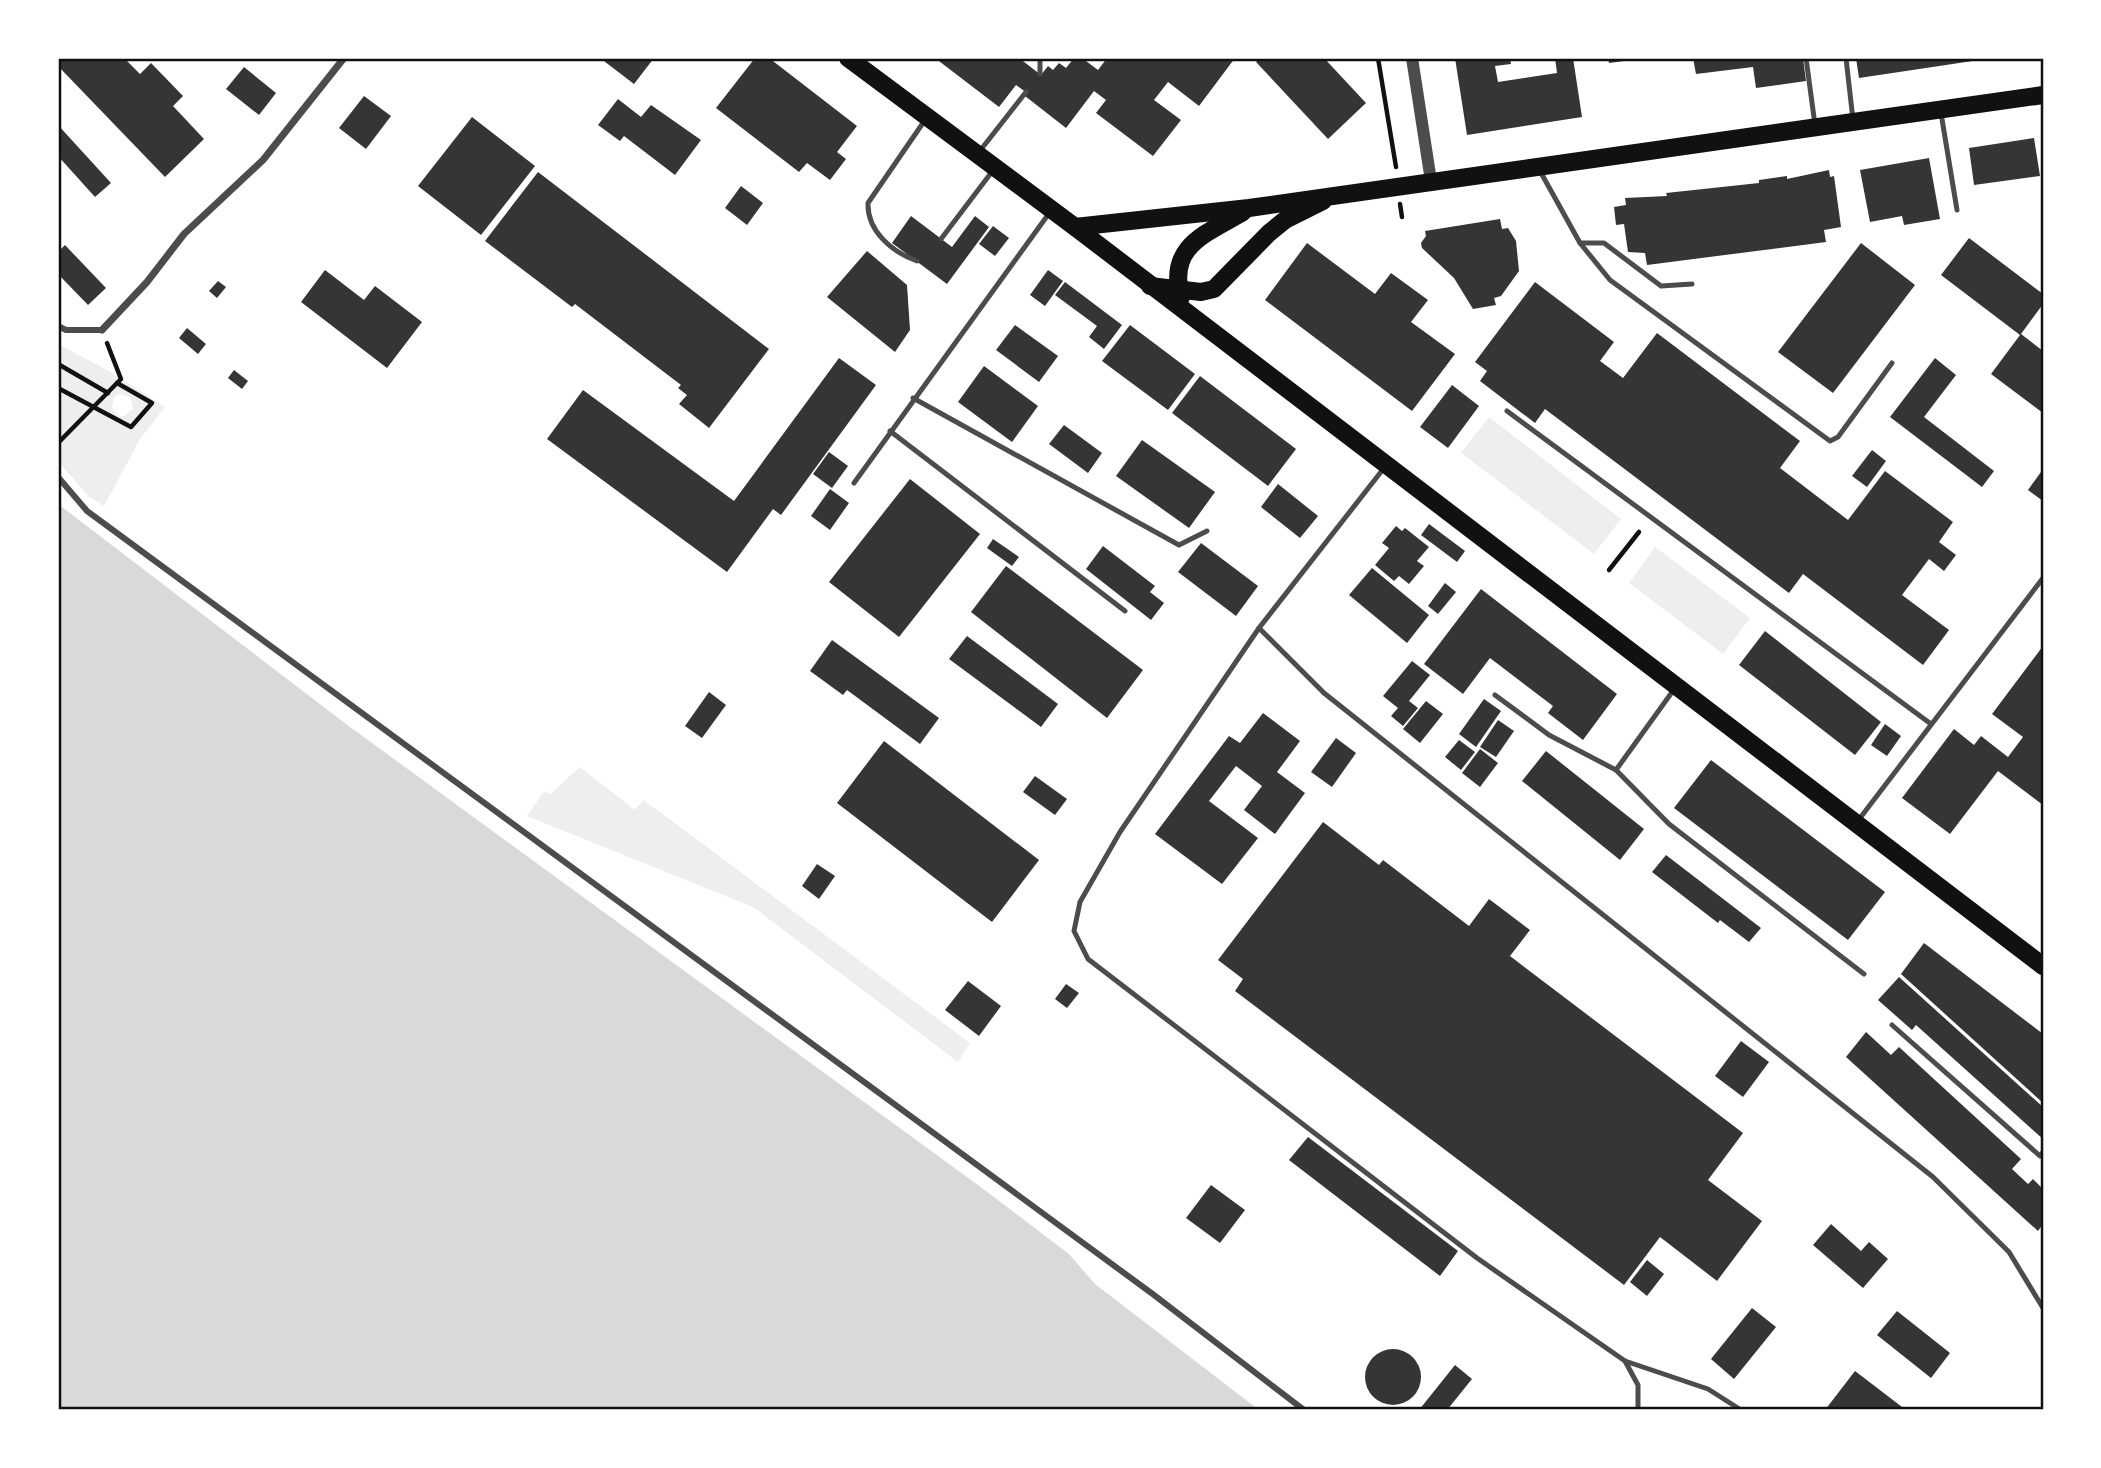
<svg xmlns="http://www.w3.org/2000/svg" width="2101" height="1468" viewBox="0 0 2101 1468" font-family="Raleway,sans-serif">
	<rect width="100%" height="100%" fill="#fff"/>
	<g fill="#eee" fill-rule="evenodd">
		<path d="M58,344L111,372L165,407L140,439L104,506L88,496L58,461ZM120,394L131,398L133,409L124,416H119L112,408L114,397Z"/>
		<polygon points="1489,417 1621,519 1594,554 1461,453"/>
		<polygon points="1655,547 1750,618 1723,654 1629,583"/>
		<polygon points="580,767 635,810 643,800 683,829 970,1043 958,1062 753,907 527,816 544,791 550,794"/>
	</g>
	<polygon fill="#d9d9d9" points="58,504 346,724 982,1188 1069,1254 1095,1284 1259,1410 58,1410"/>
	<g fill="#353535">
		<polygon points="58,58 124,58 140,74 151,63 183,96 173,106 204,139 165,177 58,66"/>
		<polygon points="600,58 654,58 634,84"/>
		<polygon points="755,58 769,58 857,126 837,152 846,159 830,180 807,163 799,172 716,108"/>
		<polygon points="935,58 1019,58 1041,75 1048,66 1053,70 1059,63 1066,68 1074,58 1082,58 1098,70 1107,58 1235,58 1199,106 1168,82 1154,100 1181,120 1153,156 1096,113 1106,100 1094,91 1066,128 1025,96 1027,93 1016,85 999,107"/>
		<polygon points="1260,58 1324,58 1366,103 1328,139 1256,62"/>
		<polygon points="1455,58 1510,58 1511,64 1495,66 1498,82 1557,73 1555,58 1573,58 1582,117 1467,135"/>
		<polygon points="1608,58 1639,58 1639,59 1609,63"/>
		<polygon points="1693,58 1803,58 1806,81 1756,88 1753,67 1696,74"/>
		<polygon points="1856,58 1986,58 1986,59 1859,78"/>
		<polygon points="244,67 276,93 259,115 226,89"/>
		<polygon points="364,96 391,116 366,149 339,128"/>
		<polygon points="618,99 641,117 651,105 701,140 675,175 624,136 620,141 598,125"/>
		<polygon points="472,117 535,166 481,235 418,186"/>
		<polygon points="58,125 111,183 95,197 58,156"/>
		<polygon points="2034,138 2040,176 1974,185 1969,148"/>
		<polygon points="1929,158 1940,219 1904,225 1902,216 1870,222 1860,170"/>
		<polygon points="1829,170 1830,177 1834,176 1841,227 1824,230 1826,242 1647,265 1645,253 1628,252 1624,224 1616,225 1614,207 1626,205 1625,198 1667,196 1666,193 1759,183 1759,180 1787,176 1787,179"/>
		<polygon points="538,172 769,349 709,428 679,404 687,395 678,388 681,385 575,304 572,307 485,241"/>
		<polygon points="741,186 763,203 747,225 725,208"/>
		<polygon points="911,216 952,247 975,216 989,227 947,284 892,243"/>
		<polygon points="1500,219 1502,229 1508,228 1516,241 1519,271 1501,296 1494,298 1496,305 1473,309 1454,278 1422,248 1421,243 1426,236 1425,231"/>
		<polygon points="993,226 1009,238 995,256 979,244"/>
		<polygon points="1969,238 2043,294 2043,304 2021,334 2043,351 2043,413 1991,374 2020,335 1941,275"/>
		<polygon points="1307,243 1375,294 1391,273 1428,300 1411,322 1455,354 1412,411 1265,300"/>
		<polygon points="1861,243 1915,285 1833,393 1778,352"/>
		<polygon points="65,245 106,288 88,305 58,274 58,252"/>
		<polygon points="867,251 907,285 910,330 895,352 827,297"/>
		<polygon points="325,270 364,300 375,286 422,322 387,368 301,302"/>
		<polygon points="1048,270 1063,281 1045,306 1030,295"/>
		<polygon points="218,281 226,287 217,298 209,291"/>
		<polygon points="1065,282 1122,325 1104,349 1089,337 1097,326 1055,295"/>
		<polygon points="1535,282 1614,342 1600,361 1623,378 1657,333 1800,441 1780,468 1848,520 1885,471 1953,522 1939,542 1956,555 1944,571 1929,559 1902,595 1949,630 1923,665 1803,574 1789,593 1545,409 1535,423 1480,381 1487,371 1475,362"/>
		<polygon points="1015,325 1058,356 1039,382 996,350"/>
		<polygon points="1130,325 1195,374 1168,410 1102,361"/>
		<polygon points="187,328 206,344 198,354 179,338"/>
		<polygon points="839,358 876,385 781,515 773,509 727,572 547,439 583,390 734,501"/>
		<polygon points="1935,358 1956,375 1924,417 1994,471 1982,487 1890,417"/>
		<polygon points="984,366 1038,406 1012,442 958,402"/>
		<polygon points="234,370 248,381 242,389 228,378"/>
		<polygon points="1200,376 1296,449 1268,486 1172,413"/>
		<polygon points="1452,385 1479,406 1448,448 1420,427"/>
		<polygon points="1064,425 1102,453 1088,473 1049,444"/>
		<polygon points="1142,440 1215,492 1189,528 1116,476"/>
		<polygon points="1872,450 1886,461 1867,487 1852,476"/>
		<polygon points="829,452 848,466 832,488 813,474"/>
		<polygon points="2043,469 2043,501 2028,490"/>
		<polygon points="910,479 980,534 899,637 829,582"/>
		<polygon points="1278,484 1318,516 1300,538 1261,507"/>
		<polygon points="830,489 849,503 830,530 811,516"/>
		<polygon points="1429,524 1465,551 1457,562 1421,535"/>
		<polygon points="1396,526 1402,531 1405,528 1429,547 1417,561 1424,566 1409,584 1399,576 1394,581 1375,565 1389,548 1382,543"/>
		<polygon points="993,539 1019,557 1012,566 987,548"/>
		<polygon points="1201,543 1258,586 1236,616 1178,572"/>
		<polygon points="1103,546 1155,586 1150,592 1164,603 1151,620 1086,569"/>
		<polygon points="1006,566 1143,670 1107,718 971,612"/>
		<polygon points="1372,568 1429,615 1407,643 1349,595"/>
		<polygon points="1445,583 1456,592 1438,614 1428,606"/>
		<polygon points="1481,589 1617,694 1583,740 1548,713 1553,706 1490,658 1463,694 1424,664"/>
		<polygon points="1765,631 1881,722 1855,755 1739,665"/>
		<polygon points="967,636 1058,704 1041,727 949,659"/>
		<polygon points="832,640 939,718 920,744 847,690 843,695 810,671"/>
		<polygon points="2043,646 2043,805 1998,771 1950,834 1902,798 1954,729 1974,745 1981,736 2008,757 2023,737 1992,714"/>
		<polygon points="1412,661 1430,675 1409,701 1418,708 1403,726 1391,716 1398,708 1383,696"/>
		<polygon points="709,692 726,705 702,738 685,726"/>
		<polygon points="1484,699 1501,711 1476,747 1459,734"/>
		<polygon points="1426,701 1443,714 1420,743 1403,729"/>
		<polygon points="1263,713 1300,741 1277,772 1305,793 1275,834 1244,810 1262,786 1236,766 1209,801 1258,838 1222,884 1155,834 1229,736 1240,743"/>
		<polygon points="1498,720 1514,731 1496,757 1480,747"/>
		<polygon points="1885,724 1901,736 1887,756 1871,745"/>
		<polygon points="1336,738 1356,753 1332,787 1311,772"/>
		<polygon points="1459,740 1475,752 1461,770 1445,757"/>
		<polygon points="884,741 1039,860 992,922 837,803"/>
		<polygon points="1480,749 1498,763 1480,787 1462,773"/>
		<polygon points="1546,751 1644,829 1620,860 1522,781"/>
		<polygon points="1711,760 1885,892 1848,940 1674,808"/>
		<polygon points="1035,776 1067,799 1055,815 1023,792"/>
		<polygon points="1323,822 1379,865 1383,860 1469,926 1489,899 1530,930 1510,956 1743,1133 1708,1180 1762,1221 1717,1281 1660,1237 1624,1285 1235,991 1243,979 1218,960"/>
		<polygon points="1666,855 1761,928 1749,942 1720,920 1718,923 1652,872"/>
		<polygon points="817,864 835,876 819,899 802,886"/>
		<polygon points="1924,943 2043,1034 2043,1103 1901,974"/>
		<polygon points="1899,977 2043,1107 2043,1139 1916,1025 1912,1030 1878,1000"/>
		<polygon points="968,981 1001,1006 979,1036 945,1010"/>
		<polygon points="1066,984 1079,993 1067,1008 1055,999"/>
		<polygon points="1866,1032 1891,1055 1899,1047 2021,1159 2012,1169 2028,1184 2033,1179 2043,1189 2043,1224 2038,1231 1846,1057"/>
		<polygon points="1741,1041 1769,1062 1743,1097 1715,1076"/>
		<polygon points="1308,1137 1458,1251 1440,1276 1289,1160"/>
		<polygon points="1211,1185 1245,1210 1220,1243 1186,1218"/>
		<polygon points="1831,1224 1861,1251 1869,1242 1888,1259 1863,1288 1813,1245"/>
		<polygon points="1647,1260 1664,1274 1647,1296 1630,1282"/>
		<polygon points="1752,1308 1776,1327 1734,1379 1711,1359"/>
		<polygon points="1897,1311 1950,1353 1931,1378 1877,1335"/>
		<circle cx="1393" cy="1377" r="28"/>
		<polygon points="1455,1365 1472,1379 1447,1410 1419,1410"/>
		<polygon points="1855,1371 1906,1410 1825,1410"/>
	</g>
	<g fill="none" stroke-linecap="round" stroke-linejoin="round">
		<g stroke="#111" stroke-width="4.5">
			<polyline points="1378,58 1396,167"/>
			<polyline points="1400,204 1402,217"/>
			<polyline points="58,364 108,393"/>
			<polyline points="58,388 131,427 152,403 117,383"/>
			<polyline points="58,443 121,379 107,343"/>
			<polyline points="1609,570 1639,532"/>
		</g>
		<g stroke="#4c4c4c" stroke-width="5">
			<polyline points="1806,58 1815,125"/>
			<polyline points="1846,58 1853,120"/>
			<polyline points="1040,74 1040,58"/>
			<polyline points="1941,113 1957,210"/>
			<polyline points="979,152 1026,92"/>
			<polyline points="1540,171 1580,243 1610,280 1830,441 1838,437 1892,363"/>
			<polyline points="941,239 994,169"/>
			<polyline points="1580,243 1604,243 1661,286 1692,284"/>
			<path d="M917,261C892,252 867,231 868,203L925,120"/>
			<polyline points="913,398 1179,545 1207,531"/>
			<polyline points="1507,411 1931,724"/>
			<polyline points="890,431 1125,611"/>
			<polyline points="1384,468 1259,628 1120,832 1080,902 1074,931 1088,959 1477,1258 1625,1361 1708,1389 1741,1410"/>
			<polyline points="854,483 1050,212"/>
			<polyline points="1259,628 1324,693 1933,1177 2009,1252 2043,1308"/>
			<polyline points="1495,695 1549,735 1616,770 1669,824 1864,974"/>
			<polyline points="1616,770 1675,688"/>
			<polyline points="1857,822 2043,578"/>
			<polyline points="1892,1025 2040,1156 2043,1152"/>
			<polyline points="1625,1361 1638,1385 1638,1410"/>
		</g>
		<g stroke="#4c4c4c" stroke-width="6">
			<polyline points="58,326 66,330 102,330"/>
			<polyline points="58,477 87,511 1154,1295 1304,1410"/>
		</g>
		<polyline stroke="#4c4c4c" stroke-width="7" points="102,330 147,282 184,234 263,160 344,58"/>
		<polyline stroke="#4c4c4c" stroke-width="12" points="1412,58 1431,181"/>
		<g stroke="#111" stroke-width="18">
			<polyline points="848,58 1075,227 2043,966"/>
			<polyline points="1075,227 1249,208 2043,95"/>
			<polyline points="1150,286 1201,292 1214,289 1269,233 1285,220 1323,201"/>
			<path d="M1181,297C1167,246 1206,234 1243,212"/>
		</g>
	</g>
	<rect width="2101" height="1468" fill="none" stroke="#ffffff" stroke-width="119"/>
	<rect x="60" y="60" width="1982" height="1348" fill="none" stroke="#111" stroke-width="2.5"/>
</svg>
